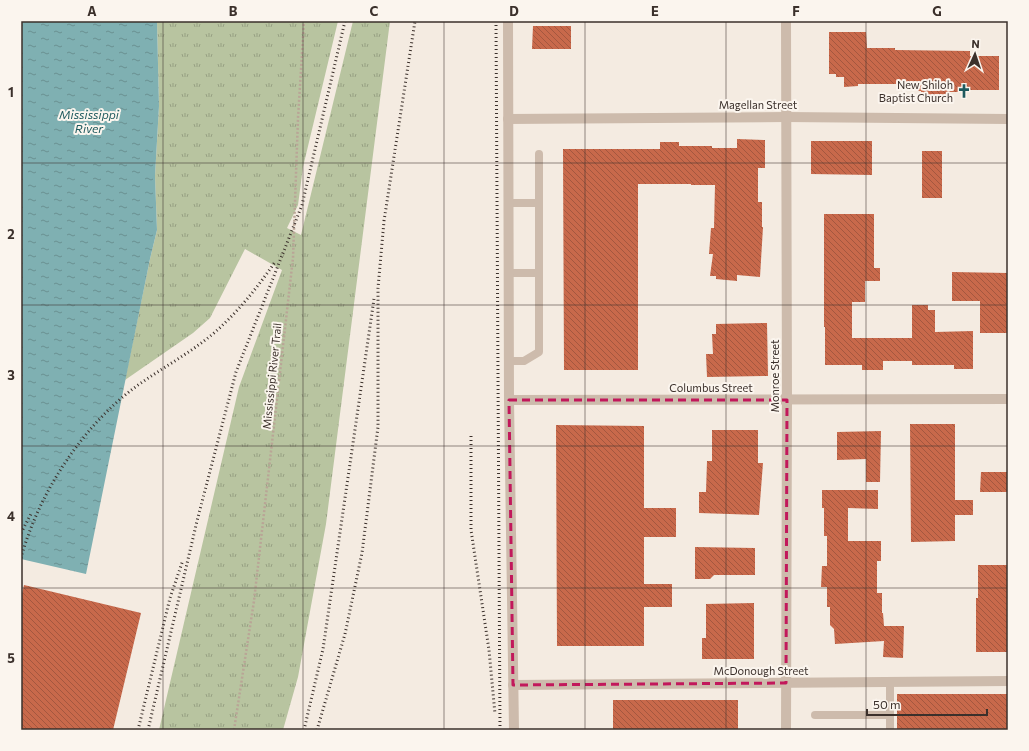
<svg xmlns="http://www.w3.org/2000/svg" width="1029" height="751" viewBox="0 0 1029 751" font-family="Commissioner,sans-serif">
	<defs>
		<pattern id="grass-tufts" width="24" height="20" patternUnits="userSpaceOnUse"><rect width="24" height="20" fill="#b8c4a0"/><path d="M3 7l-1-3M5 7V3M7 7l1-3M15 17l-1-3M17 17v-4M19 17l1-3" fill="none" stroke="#97a083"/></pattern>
		<pattern id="water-ripples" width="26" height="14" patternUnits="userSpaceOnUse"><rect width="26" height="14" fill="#7fb0b2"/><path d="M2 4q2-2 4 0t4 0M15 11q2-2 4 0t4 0" fill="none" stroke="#699091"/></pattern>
		<pattern id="building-back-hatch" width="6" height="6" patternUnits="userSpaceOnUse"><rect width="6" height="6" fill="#c8694b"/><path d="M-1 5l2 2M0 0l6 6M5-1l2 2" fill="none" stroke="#a4573f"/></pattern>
	</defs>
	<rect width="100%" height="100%" fill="#f4ebe1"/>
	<polygon fill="url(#grass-tufts)" points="157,21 338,21 303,167 298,205 287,228 301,235 353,21 390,21 326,524 298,677 283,730 159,730 239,387 282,270 245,249 210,318 193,333 125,380 150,259 157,230 155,176 159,106"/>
	<polygon fill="url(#water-ripples)" points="21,21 157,21 159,106 155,176 157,230 150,259 86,574 21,559"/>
	<g fill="url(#building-back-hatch)">
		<polygon points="533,26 571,26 571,49 532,49"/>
		<polygon points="829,32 866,32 867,48 895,48 895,50 970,51 970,56 999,56 999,90 970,90 970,92 949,92 949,97 921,96 921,91 916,91 917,84 858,84 858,86 844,87 844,77 836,77 836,74 829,74"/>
		<polygon points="737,139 765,140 765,168 758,168 758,202 762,202 762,227 763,227 760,277 737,275 737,281 716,279 716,276 710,276 713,254 709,254 711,228 714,228 715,185 691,185 691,184 638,184 638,370 564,370 563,149 660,149 660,142 679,142 679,146 712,146 712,148 737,148"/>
		<polygon points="811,141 872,141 872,175 811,174"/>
		<rect x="922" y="151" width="20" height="47"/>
		<polygon points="824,214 874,214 874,268 880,268 880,281 865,281 865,302 852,302 852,338 912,338 912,305 928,305 928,310 935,310 935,332 973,331 973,369 954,369 954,365 912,365 912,361 883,361 883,370 862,370 862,365 825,365 825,327 824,327"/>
		<polygon points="952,272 1008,273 1008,333 980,333 980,301 952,301"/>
		<polygon points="767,323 768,376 707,377 706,354 713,354 712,334 716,334 716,324"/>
		<polygon points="910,424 955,424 955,500 973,500 973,515 955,515 955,541 911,542"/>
		<polygon points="556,425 644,426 644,508 676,508 676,537 644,537 644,584 672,584 672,607 644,607 644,646 557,646"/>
		<polygon points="712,430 758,430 758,463 763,463 759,515 699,513 699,492 706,492 707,461 712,461"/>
		<polygon points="881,431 880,482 866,482 866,459 837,460 837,432"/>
		<polygon points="981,472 1008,472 1008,492 980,492"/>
		<polygon points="822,490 878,490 878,509 848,508 848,541 881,541 881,561 877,561 877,593 882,593 882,613 883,613 884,626 904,626 903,658 883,657 884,641 835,644 834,629 830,625 830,607 827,607 827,587 821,587 822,566 827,566 827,536 824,536 824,508 822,508"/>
		<polygon points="695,547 755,548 755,575 714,575 710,579 695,579"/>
		<polygon points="978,565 1008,565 1008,652 976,652 976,598 978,598"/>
		<polygon points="24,585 141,613 113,730 21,730 21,598"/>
		<polygon points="754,603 754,659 702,659 702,638 706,638 706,604"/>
		<rect x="897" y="694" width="111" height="36"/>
		<rect x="613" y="700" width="125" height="30"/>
	</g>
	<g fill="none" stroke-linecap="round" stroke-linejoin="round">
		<polyline stroke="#b9a596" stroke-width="2.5" stroke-dasharray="2 2" stroke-linecap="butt" points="234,730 254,601 293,258 298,118 304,21"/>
		<g stroke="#cdbbac" stroke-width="8">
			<polyline points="509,203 539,203"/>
			<polyline points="509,273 539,273"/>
			<polyline points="509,361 524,361 539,352 539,154"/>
			<polyline points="890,682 890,730"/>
			<polyline points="815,715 890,715"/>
		</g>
		<g stroke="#cdbbac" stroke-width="10">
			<polyline points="508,21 509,400 514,730"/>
			<polyline points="508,119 786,117 1008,119"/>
			<polyline points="509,400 1008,399"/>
			<polyline points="513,685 1008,681"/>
			<polyline points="786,730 787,400 786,21"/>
		</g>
		<g stroke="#3b302b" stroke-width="3" stroke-dasharray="1 3" stroke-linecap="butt">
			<polyline points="496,21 500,730"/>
			<polyline points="471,436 471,530 489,650 495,714"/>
			<polyline points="21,533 32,512"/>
			<path d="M21,558C38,495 81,428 134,388C160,369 189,354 214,333C238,312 257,288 275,262"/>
			<polyline points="138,730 170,598 183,560"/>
			<polyline points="148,730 197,521 236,372 302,205 345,21"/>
			<polyline points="304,730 323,649 374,299"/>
			<polyline points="317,730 345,634 362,553 378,427 378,288 384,221 415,21"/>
		</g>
	</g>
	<path fill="none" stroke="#c2185b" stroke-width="3" stroke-dasharray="8 5" stroke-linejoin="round" d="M509,400H787L786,683L513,685Z"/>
	<path fill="none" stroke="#3b302b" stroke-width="1" stroke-opacity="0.55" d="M163,21V730M303,21V730M444,21V730M585,21V730M726,21V730M866,21V730M21,163H1008M21,305H1008M21,446H1008M21,588H1008"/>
	<defs>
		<symbol id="church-bare" viewBox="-9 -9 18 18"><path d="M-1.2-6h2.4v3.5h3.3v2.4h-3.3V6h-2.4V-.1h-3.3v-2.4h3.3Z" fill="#1f5a5e" stroke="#fbf5ee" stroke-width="2.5" paint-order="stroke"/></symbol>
	</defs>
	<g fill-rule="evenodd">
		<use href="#church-bare" x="954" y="81" width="20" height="20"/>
	</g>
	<g text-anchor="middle" stroke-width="4" stroke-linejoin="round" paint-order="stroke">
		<g font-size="11" fill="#3b302b" stroke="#fbf5ee" text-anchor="end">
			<text x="953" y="89">New Shiloh<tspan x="953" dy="13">Baptist Church</tspan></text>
		</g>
		<g font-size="11" fill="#3b302b" stroke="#fbf5ee">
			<text x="758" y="109">Magellan Street</text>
			<text transform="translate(272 376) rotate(-84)" y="4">Mississippi River Trail</text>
			<text transform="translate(775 376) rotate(-90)" y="4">Monroe Street</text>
			<text x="711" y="392">Columbus Street</text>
			<text x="761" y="675">McDonough Street</text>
		</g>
		<g font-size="12" font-style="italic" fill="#1f5a5e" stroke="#fbf5ee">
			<text x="89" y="119">Mississippi<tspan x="89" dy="14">River</tspan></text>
		</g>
	</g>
	<rect width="1029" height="751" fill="none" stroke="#fbf5ee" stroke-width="44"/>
	<g transform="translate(975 54) rotate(3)" stroke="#fbf5ee" stroke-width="3" paint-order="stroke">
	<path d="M0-3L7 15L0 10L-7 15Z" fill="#3b302b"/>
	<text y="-6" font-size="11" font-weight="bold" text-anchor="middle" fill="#3b302b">N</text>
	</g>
	<path d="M867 709v6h120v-6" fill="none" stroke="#3b302b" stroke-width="2"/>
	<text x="873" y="709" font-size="12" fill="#3b302b" stroke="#fbf5ee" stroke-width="3" paint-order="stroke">50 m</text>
	<rect x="22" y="22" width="985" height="707" fill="none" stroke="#3b302b" stroke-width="1.5"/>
	<g font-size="13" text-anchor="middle" font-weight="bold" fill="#3b302b">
		<text x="92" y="16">A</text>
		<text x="233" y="16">B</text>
		<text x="374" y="16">C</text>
		<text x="514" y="16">D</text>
		<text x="655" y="16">E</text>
		<text x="796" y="16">F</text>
		<text x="937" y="16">G</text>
		<text x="11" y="97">1</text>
		<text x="11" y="239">2</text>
		<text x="11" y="380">3</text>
		<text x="11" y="521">4</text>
		<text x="11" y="663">5</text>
	</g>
</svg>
